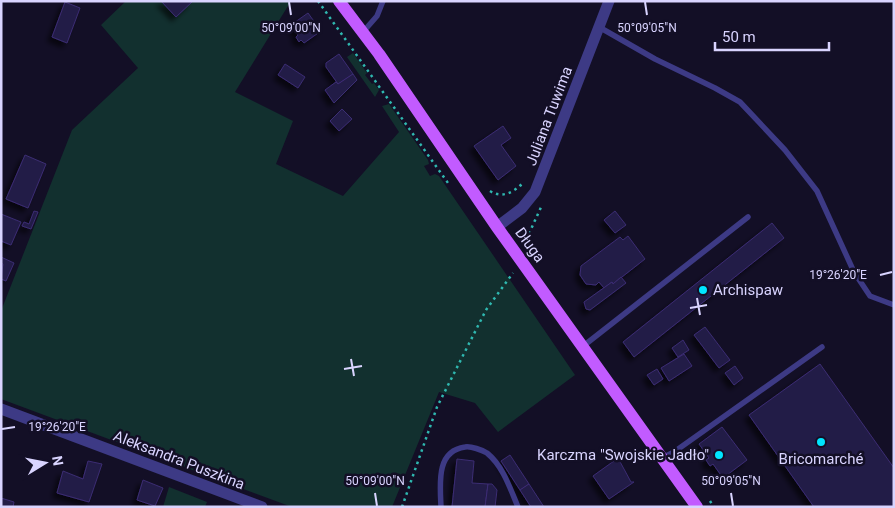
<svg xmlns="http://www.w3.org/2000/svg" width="895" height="508" viewBox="0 0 895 508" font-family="Roboto,sans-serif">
	<defs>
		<filter id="shadow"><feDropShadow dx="-4.5" dy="4.5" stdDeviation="2.5" flood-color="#0009"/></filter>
	</defs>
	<rect width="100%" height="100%" fill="#130f26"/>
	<g fill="#12302f">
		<polygon points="126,1 161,1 176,17 193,1 291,1 235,92 293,121 276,164 343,196 399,132 382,106 389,104 428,160 429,164 424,166 430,176 435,174 439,176 575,375 498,432 475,403 439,392 392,507 292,507 1,399 1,311 72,130 138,68 101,25"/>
		<polygon points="353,53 367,73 365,75 372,84 374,83 379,90 375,97 347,57"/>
		<polygon points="169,487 207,502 205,507 163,507"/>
	</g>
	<g fill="#241b47" stroke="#3b2d73" filter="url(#shadow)">
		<polygon points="161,1 193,1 176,17"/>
		<polygon points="65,2 80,8 67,43 52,37"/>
		<polygon points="308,13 321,31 304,43 301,40 299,42 296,37 298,35 291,25"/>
		<polygon points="339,54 353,74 338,84 326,67 326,63"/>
		<polygon points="285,64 305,77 298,88 278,75"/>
		<polygon points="353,74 357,80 334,103 325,90 336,82 338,84"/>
		<polygon points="342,109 352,119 339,131 330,121"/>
		<polygon points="503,126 511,138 501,145 516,166 498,180 474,146"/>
		<polygon points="25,155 46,164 28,208 6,199"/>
		<polygon points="34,211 38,212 31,229 22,226 24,222 29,224"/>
		<polygon points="615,211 626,225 615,233 604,220"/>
		<polygon points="1,214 21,222 11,245 1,241"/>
		<polygon points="772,223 784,238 634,357 623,342"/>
		<polygon points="628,236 645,259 613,284 612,282 604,288 599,282 596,285 586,284 580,275 581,266 620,237 623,240"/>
		<polygon points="1,257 14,263 6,281 1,279 3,264 1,263"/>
		<polygon points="621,277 626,283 590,310 586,309 584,302 612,282 613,284"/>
		<polygon points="705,327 730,360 719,368 694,335"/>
		<polygon points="683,340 689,350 678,357 672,348"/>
		<polygon points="684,354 692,366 669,381 661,368"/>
		<polygon points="820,364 894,468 894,507 814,507 749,415"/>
		<polygon points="735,366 743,378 734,385 725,373"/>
		<polygon points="657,369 663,379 654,385 647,375"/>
		<polygon points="722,427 747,460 723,478 713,464 710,466 706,460 709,458 699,444"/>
		<polygon points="510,455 529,484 520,490 501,461"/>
		<polygon points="618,458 631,482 634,482 609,499 593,476"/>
		<polygon points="457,459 474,461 472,483 488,484 485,507 452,507"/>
		<polygon points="88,461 102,464 89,502 57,493 63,471 83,479"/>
		<polygon points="143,480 163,488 155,506 137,500"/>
		<polygon points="488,484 492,484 497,490 495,507 485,507"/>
		<polygon points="529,484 544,507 531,507 520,490"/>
		<polygon points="1,498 14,502 13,507 1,507"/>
	</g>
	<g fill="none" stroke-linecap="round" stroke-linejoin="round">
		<g stroke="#2fb8b0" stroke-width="2.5" stroke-dasharray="2.5 4" stroke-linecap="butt">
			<polyline points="318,1 448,183"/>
			<path d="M490,191C503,199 514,192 524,182"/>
			<polyline points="529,246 527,238 542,205"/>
			<polyline points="710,501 714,507"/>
			<polyline points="402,507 437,407 486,310 513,273"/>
		</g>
		<g stroke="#3d3a85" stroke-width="5.5">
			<polyline points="599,27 655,59 715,88 740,102 785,150 817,191 854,272 870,296 894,305"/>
			<polyline points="363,32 377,16 383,1"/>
			<polyline points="582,347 748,217"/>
			<polyline points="662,458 674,452 822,347"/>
			<path d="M441,507C440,483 436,451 465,447C471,446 482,450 487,453C503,466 510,488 518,507"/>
		</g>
		<g stroke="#3d3a85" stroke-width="11">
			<polyline points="497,227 522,208 535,192 609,1"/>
			<polyline points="1,409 262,507"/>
		</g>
		<polyline stroke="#c25bff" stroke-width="12" points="339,1 379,54 497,227 697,507"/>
	</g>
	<path fill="none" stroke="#d9d4ff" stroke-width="2" d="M289,2L291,15M645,2L647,15M880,275L892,272M697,298L700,315M690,308L707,305M351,359L354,376M344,369L362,366M2,429L15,427M375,493L377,506M731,493L733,506"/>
	<g fill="#00e5ff" stroke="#130f26" stroke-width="2">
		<circle cx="703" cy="290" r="5"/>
		<circle cx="821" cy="442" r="5"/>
		<circle cx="719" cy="455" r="5"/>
	</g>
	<g text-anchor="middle" stroke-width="5" stroke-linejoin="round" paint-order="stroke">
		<g font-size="15" fill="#d9d4ff" stroke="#130f26">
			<text transform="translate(549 116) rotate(-69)" y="5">Juliana Tuwima</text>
			<text transform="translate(530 245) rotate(54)" y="5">Długa</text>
			<text transform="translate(179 460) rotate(21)" y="5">Aleksandra Puszkina</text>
		</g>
		<g font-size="15" fill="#d9d4ff" stroke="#130f26" text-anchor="start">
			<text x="713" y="295">Archispaw</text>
			<text x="709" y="460" text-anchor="end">Karczma "Swojskie Jadło"</text>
			<text x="821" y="464" text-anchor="middle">Bricomarché</text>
		</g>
	</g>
	<g font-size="12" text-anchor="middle" fill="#d9d4ff" stroke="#130f26" stroke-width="5" stroke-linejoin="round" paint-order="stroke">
		<text x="291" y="32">50°09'00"N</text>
		<text x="647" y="32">50°09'05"N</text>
		<text x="838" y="279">19°26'20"E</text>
		<text x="57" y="431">19°26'20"E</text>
		<text x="375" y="485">50°09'00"N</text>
		<text x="731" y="485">50°09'05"N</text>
	</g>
	<rect width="895" height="508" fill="none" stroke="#d9d4ff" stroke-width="5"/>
	<g transform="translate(45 463) rotate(80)" stroke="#130f26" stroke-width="4" paint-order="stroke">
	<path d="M0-4L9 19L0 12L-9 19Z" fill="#d9d4ff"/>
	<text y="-8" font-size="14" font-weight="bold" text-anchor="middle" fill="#d9d4ff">N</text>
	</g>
	<path d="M715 42v8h114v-8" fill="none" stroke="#d9d4ff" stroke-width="2.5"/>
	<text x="722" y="42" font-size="15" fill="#d9d4ff" stroke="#130f26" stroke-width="4" paint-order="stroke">50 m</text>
</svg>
